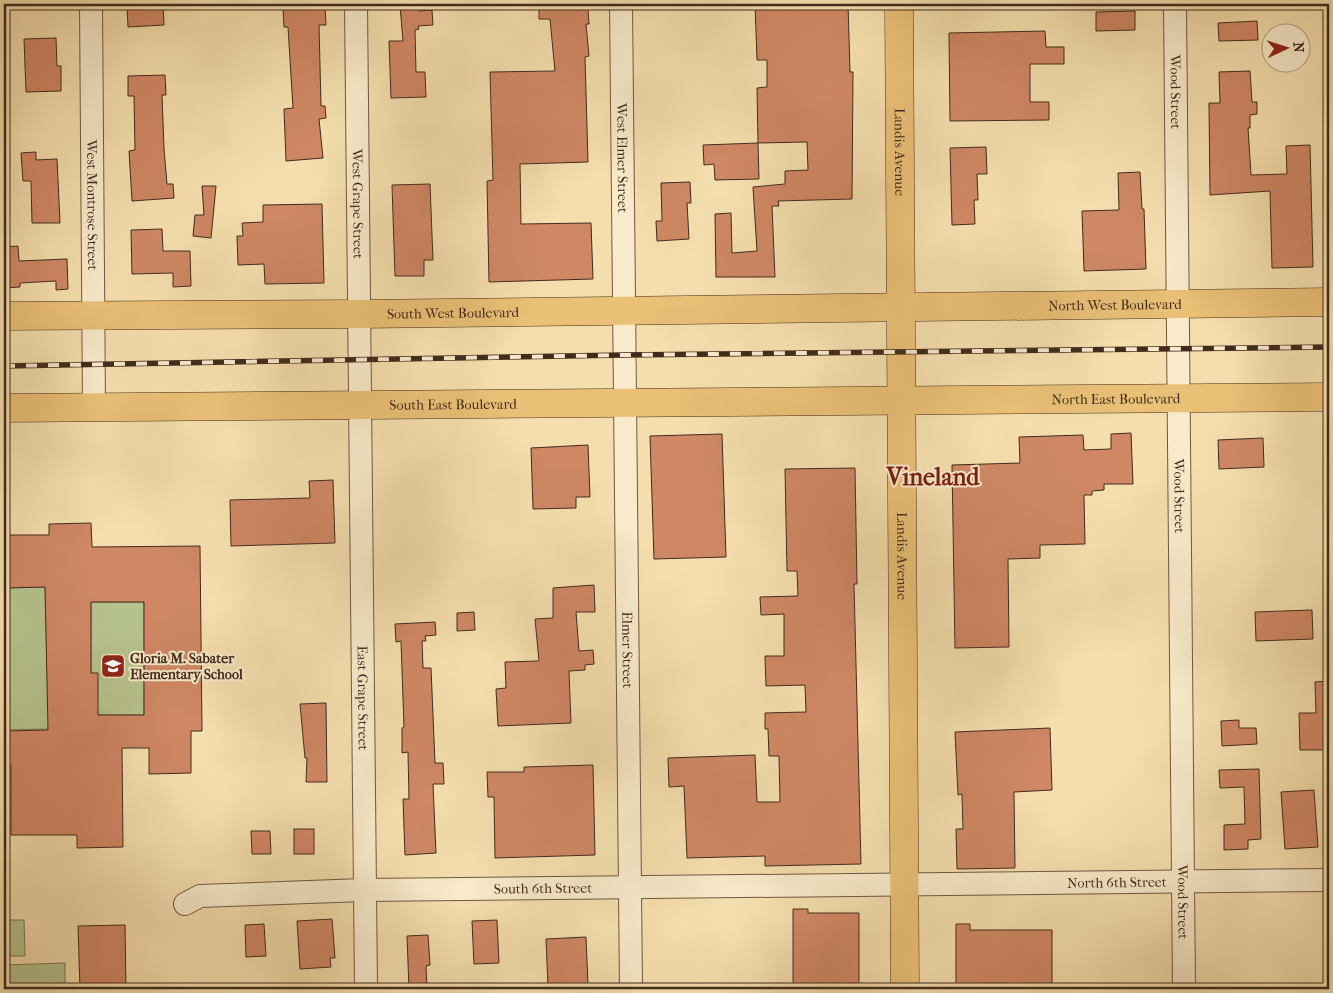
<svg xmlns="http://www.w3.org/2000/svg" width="1333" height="993" viewBox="0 0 1333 993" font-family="'IM FELL French Canon',serif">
	<rect width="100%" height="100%" fill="#f5dead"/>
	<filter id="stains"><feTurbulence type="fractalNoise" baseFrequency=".004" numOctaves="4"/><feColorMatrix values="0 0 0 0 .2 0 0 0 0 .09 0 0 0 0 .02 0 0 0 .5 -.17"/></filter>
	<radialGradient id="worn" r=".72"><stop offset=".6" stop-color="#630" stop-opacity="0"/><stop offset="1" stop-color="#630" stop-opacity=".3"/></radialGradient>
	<g fill="#b6c28e" stroke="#7c7656">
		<polygon points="45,587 49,729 4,730 4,588"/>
		<polygon points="91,602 144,602 144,715 98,715 91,673"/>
		<polygon points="4,920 24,920 25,956 4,956"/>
		<polygon points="65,963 65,989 4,989 4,965"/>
	</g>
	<g fill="#cf8764" stroke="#422b1d" fill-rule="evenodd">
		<polygon points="163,4 164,25 128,27 127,6"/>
		<polygon points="576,4 577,10 588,9 589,24 586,24 589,56 585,57 588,162 520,164 521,224 591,223 593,279 489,282 487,181 493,180 490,72 555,71 550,19 539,19 539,6"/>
		<polygon points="755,4 848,4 850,72 853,72 852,199 778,201 779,206 772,206 775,277 716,277 715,214 731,213 732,253 757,251 753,187 785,184 785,171 808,170 807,142 758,143 757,88 767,87 767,60 757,60"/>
		<polygon points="419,5 419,11 432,10 433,25 418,26 419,29 415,30 416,72 425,72 426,97 391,98 389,41 403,41 400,6"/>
		<polygon points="325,6 326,25 319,25 321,106 325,106 326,118 319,119 323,158 286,161 284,109 293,108 288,27 284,27 283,8"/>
		<polygon points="1135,11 1135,30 1096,31 1096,12"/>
		<polygon points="1257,21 1258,40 1219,41 1218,23"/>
		<polygon points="1045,31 1046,47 1064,47 1064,64 1030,64 1030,102 1049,102 1049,120 950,121 949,33"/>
		<polygon points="56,38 57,66 61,66 61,91 26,92 24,39"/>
		<polygon points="1250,71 1252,102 1257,102 1257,114 1250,115 1250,128 1248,128 1251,175 1287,174 1286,146 1310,145 1313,267 1272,268 1270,191 1210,195 1209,103 1220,103 1219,72"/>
		<polygon points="165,75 166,95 162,95 164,149 167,184 173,184 174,198 132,201 129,151 135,150 134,96 128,96 128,76"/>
		<polygon points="758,143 759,179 715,180 714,164 704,165 703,145"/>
		<polygon points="986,147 987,174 977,174 978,200 974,200 975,224 952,225 950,148"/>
		<polygon points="36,152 36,160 57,159 60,223 32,223 31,181 23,181 21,153"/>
		<polygon points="1140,172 1142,209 1144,209 1146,269 1084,271 1082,211 1119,210 1118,173"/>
		<polygon points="690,182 691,203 687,203 689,239 657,241 656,221 662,221 661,183"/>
		<polygon points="430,184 433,260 424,260 424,276 395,276 392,185"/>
		<polygon points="202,186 216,186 211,238 193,236 195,215 204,215"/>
		<polygon points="322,204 324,283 265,284 264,264 238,265 237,236 243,236 242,223 263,222 263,205"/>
		<polygon points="162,229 163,251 190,251 191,286 173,287 173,273 132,274 131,230"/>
		<polygon points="18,246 19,261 67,259 68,289 56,290 56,281 20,283 20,287 4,288 4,247"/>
		<polygon points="1131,433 1133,484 1104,484 1104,490 1092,491 1092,495 1084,495 1085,544 1040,545 1040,558 1008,559 1009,647 955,648 952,465 1020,463 1019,437 1083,435 1084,450 1111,449 1111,434"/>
		<polygon points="722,434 726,557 654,559 650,436"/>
		<polygon points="1263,438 1264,467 1219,469 1218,440"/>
		<polygon points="588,445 590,497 576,497 576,508 533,509 531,448"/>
		<polygon points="855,468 857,584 854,584 861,864 765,866 765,856 687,858 684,786 669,787 668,758 755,755 757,802 780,802 779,756 769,756 768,729 765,729 765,713 806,712 805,685 766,686 765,656 784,656 784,614 761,615 760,597 798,596 797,571 787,571 785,469"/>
		<polygon points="333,480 335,543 231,546 230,500 310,498 309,481"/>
		<path d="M91,523L92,547L200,546L202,731H191V773L149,774V748H122L123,847L77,848V835H11V765H4V731L48,730L45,587L4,588V535H49V524ZM91,602H144V715H98V673H91Z"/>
		<polygon points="594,585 595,612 576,612 579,651 593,650 594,664 585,665 585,670 569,671 571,723 498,726 496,689 506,688 505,662 539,661 535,619 553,618 553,588"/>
		<polygon points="1312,610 1313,639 1256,641 1255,612"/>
		<polygon points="474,612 475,630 457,631 457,613"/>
		<polygon points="435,622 436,635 425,636 426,641 422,641 423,668 431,668 435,763 443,763 444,784 433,784 436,853 405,855 403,799 409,799 408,752 402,753 402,728 404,727 401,641 396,642 395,624"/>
		<polygon points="1329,681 1329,750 1300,750 1299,713 1316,713 1315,682"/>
		<polygon points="326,703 327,782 306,782 307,758 305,758 300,704"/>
		<polygon points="1239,720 1239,728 1256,728 1257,744 1222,746 1221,721"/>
		<polygon points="1050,728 1052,790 1014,792 1015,868 957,869 956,829 963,829 962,794 958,795 955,732"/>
		<polygon points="593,765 595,855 495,858 494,797 488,797 487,772 524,772 524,767"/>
		<polygon points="1259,769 1261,839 1248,840 1248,849 1224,850 1224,825 1245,824 1244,787 1220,788 1219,770"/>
		<polygon points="1314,790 1318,847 1285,849 1281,792"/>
		<rect x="294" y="829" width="20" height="25"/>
		<polygon points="251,831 270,831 271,854 252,854"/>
		<polygon points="793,909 808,909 808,913 859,913 859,989 793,989"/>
		<polygon points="332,919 335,958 330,958 331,967 300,969 297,921"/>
		<polygon points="497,920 499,963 474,964 472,921"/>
		<polygon points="264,924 266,956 246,957 245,925"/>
		<polygon points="956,924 970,924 970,930 1052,930 1052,989 956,989"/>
		<polygon points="125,925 126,989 80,989 78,926"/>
		<polygon points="428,935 430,965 426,966 427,989 409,989 407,936"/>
		<polygon points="586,937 588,985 548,987 546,939"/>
	</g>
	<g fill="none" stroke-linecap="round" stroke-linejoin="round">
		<defs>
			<g id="minor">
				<path id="s1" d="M91,4L94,408"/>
				<path id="s2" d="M356,4L366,989"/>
				<path id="s3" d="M621,4L631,989"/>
				<path id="s4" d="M1175,4L1184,989"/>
				<path id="s5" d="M185,904L200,896L364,890L1329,880"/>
			</g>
			<g id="major">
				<path id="s6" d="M899,4L905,989"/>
				<path id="s7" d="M4,316L360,314L1329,302"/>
				<path id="s8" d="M4,408L1329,397"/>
			</g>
		</defs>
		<use href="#minor" stroke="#6f5841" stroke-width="24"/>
		<use href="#major" stroke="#422b1d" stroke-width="29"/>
		<use href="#minor" stroke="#f8eaca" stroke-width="22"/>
		<use href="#major" stroke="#eabf76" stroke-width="28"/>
		<defs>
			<polyline id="rail" points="4,366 624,355 1329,347"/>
		</defs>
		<use href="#rail" stroke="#422b1d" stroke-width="5.5"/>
		<use href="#rail" stroke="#f8eaca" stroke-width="4" stroke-dasharray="11" stroke-linecap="butt"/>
	</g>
	<defs>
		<symbol id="school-square" viewBox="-11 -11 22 22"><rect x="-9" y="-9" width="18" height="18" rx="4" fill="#8f2418" stroke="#f8eaca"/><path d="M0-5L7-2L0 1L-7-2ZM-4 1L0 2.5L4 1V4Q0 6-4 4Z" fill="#fff"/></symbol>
	</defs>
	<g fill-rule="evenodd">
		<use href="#school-square" x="99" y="652" width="28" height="28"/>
	</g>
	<g text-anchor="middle" stroke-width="4" stroke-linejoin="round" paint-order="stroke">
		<g font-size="14" fill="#422b1d" stroke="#f8eaca">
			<text dy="5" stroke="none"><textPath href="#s4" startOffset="88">Wood Street</textPath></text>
			<text dy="5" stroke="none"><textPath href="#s6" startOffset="148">Landis Avenue</textPath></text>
			<text dy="5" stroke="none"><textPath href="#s3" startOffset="154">West Elmer Street</textPath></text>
			<text dy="5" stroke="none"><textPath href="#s2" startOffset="200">West Grape Street</textPath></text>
			<text dy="5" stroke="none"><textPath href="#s1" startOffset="201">West Montrose Street</textPath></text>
			<text dy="5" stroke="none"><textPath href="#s7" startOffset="1111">North West Boulevard</textPath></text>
			<text dy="5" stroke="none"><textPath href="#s7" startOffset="449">South West Boulevard</textPath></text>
			<text dy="5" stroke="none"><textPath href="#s8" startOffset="1112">North East Boulevard</textPath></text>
			<text dy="5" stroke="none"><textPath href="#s8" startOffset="449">South East Boulevard</textPath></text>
			<text dy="5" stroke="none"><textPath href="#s4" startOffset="492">Wood Street</textPath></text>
			<text dy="5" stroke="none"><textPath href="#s6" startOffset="552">Landis Avenue</textPath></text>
			<text dy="5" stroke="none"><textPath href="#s3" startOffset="646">Elmer Street</textPath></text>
			<text dy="5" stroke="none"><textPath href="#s2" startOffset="694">East Grape Street</textPath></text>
			<text dy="5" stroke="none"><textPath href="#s5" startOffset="934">North 6th Street</textPath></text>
			<text dy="5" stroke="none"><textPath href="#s5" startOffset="360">South 6th Street</textPath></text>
			<text dy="5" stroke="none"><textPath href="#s4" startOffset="898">Wood Street</textPath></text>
		</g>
		<g font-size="14" font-weight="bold" fill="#422b1d" stroke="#f8eaca" text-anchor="start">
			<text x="130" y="663">Gloria M. Sabater<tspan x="130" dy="16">Elementary School</tspan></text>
		</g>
		<g font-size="24" font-weight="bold" fill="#7a1f14" stroke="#f8eaca">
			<text x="933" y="485">Vineland</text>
		</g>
	</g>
	<rect width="1333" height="993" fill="none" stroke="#f5dead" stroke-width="20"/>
	<rect x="5" y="5" width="1323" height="983" fill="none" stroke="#422b1d" stroke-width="2.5"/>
	<rect x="10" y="10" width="1313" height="973" fill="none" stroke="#422b1d"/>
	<g transform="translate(1286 48) rotate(86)"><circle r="24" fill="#f8eaca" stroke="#af9e85"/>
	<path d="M0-4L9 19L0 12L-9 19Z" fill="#8f2418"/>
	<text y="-8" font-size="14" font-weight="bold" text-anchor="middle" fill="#422b1d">N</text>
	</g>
	<rect width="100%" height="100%" filter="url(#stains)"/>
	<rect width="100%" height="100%" fill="url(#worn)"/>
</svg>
